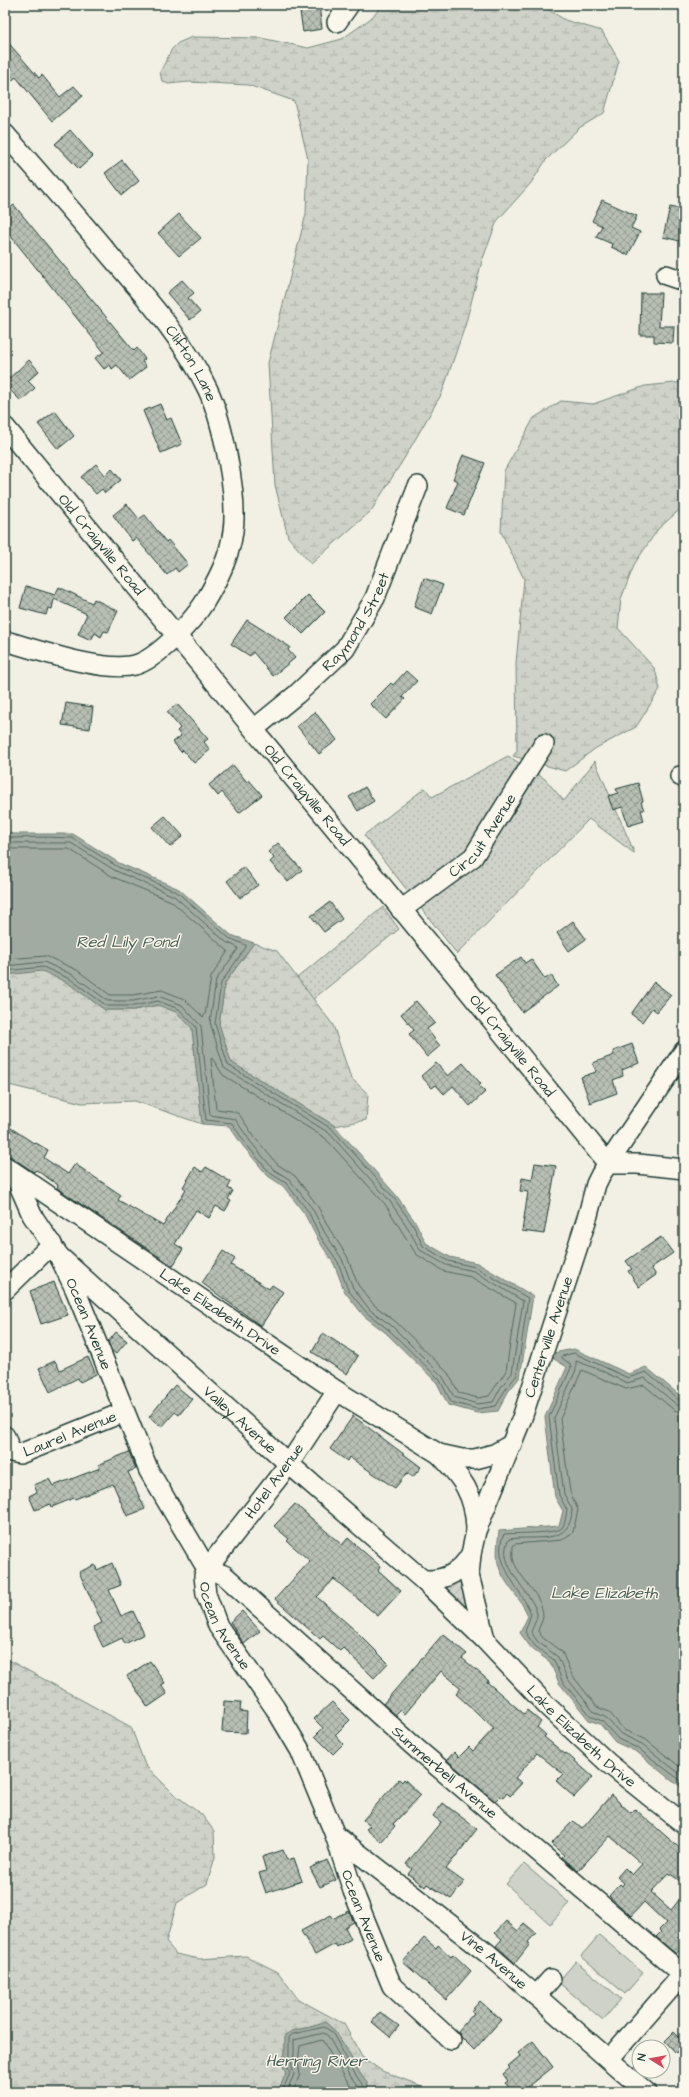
<svg xmlns="http://www.w3.org/2000/svg" width="689" height="2097" viewBox="0 0 689 2097" font-family="'Architects Daughter',sans-serif">
	<defs>
		<pattern id="grass-dots" width="8" height="8" patternUnits="userSpaceOnUse"><rect width="8" height="8" fill="#cfd2c8"/><path d="M2 2h.1M6 6h.1" fill="none" stroke="#b1b5ac" stroke-width="1.8" stroke-linecap="round"/></pattern>
		<pattern id="wetland-marsh" width="20" height="14" patternUnits="userSpaceOnUse"><rect width="20" height="14" fill="#cfd2c8"/><path d="M1 5h8M5 5V1M11 12h8M15 12V8" fill="none" stroke="#b1b5ac"/></pattern>
		<pattern id="garden-furrows" width="10" height="10" patternUnits="userSpaceOnUse"><rect width="10" height="10" fill="#cfd2c8"/><path d="M-1 1l2-2M0 10L10 0M9 11l2-2" fill="none" stroke="#b1b5ac"/></pattern>
		<pattern id="building-cross-hatch" width="8" height="8" patternUnits="userSpaceOnUse"><rect width="8" height="8" fill="#b7beb3"/><path d="M0 0l8 8M0 8l8-8" fill="none" stroke="#949c92"/></pattern>
	</defs>
	<rect width="100%" height="100%" fill="#f2f0e5"/>
	<filter id="ink" filterUnits="userSpaceOnUse"><feTurbulence type="fractalNoise" baseFrequency=".025" numOctaves="2"/><feDisplacementMap in="SourceGraphic" scale="8" xChannelSelector="R" yChannelSelector="G"/><feConvolveMatrix kernelMatrix="1 2 1 2 8 2 1 2 1" color-interpolation-filters="sRGB"/></filter>
	<g filter="url(#ink)">
		<g fill="url(#grass-dots)" stroke="#77887e">
			<polygon points="508,756 545,779 564,801 595,761 635,854 589,819 457,954 364,835 425,788 432,797"/>
			<polygon points="383,907 399,929 241,1058 229,1034"/>
		</g>
		<g fill="url(#wetland-marsh)" stroke="#77887e">
			<polygon points="383,5 541,5 565,20 602,31 619,61 604,113 579,128 546,160 531,183 497,221 482,261 465,326 442,393 405,457 371,511 311,564 288,537 275,485 268,363 306,214 308,159 294,101 248,85 189,82 168,84 162,81 160,72 172,49 178,43 192,37 261,38 308,48 342,39 370,19"/>
			<polygon points="684,382 684,506 658,529 635,563 621,599 618,628 655,669 660,689 636,727 596,748 565,771 513,756 517,751 516,663 524,579 501,532 504,471 534,418 561,401 593,404 645,386"/>
			<polygon points="254,943 277,951 333,1025 351,1078 368,1094 366,1120 335,1126 231,1062 219,1024 225,983"/>
			<polygon points="42,970 68,983 105,1010 134,1010 158,1005 176,1012 192,1028 202,1124 135,1101 82,1103 5,1084 5,975"/>
			<path d="M5,1658L131,1727L145,1765L174,1794L202,1815L214,1831L215,1857L207,1884L177,1903L166,1942L176,1954L200,1959L246,1956L278,1972L298,1999L344,2024L362,2057L382,2071L416,2084L427,2092H368L366,2089L367,2083C351,2064 345,2037 325,2022C312,2029 296,2027 285,2035V2054L281,2061L286,2073L278,2092H5Z"/>
		</g>
		<polygon fill="url(#garden-furrows)" stroke="#77887e" points="460,1579 471,1613 442,1586"/>
		<g fill="#cfd2c8" stroke="#77887e">
			<polygon points="524,1864 569,1903 550,1924 506,1884"/>
			<polygon points="599,1935 643,1973 625,1994 581,1956"/>
			<polygon points="576,1961 621,1999 603,2020 558,1982"/>
		</g>
		<g fill="#a2aba1" stroke="#6e7f75">
			<polygon points="5,832 14,834 73,834 119,863 179,889 231,935 254,943 225,983 219,1024 231,1062 335,1126 396,1195 416,1223 426,1243 450,1257 477,1263 533,1296 520,1377 508,1392 498,1411 477,1413 448,1405 437,1383 386,1333 364,1316 345,1292 334,1264 317,1238 304,1213 283,1186 268,1176 243,1146 229,1126 202,1124 192,1028 176,1012 158,1005 134,1010 105,1010 68,983 42,971 5,975"/>
			<path d="M574,1349L629,1374L646,1367L684,1399V1788L672,1781L637,1752L615,1742L600,1724L589,1720L559,1683L550,1662L532,1649L520,1633L528,1616C521,1597 502,1583 498,1563C496,1553 498,1541 499,1531L559,1526L563,1511L555,1497L545,1417L567,1367L554,1359L553,1353Z"/>
			<path d="M325,2022C345,2037 351,2064 367,2083L366,2089L368,2092H278L286,2073L281,2061L285,2054V2035C296,2027 312,2029 325,2022Z"/>
		</g>
		<g fill="none" stroke-linecap="round" stroke-linejoin="round">
			<g stroke="#536960" stroke-width="1">
				<polyline points="5,836 14,838 44,837 72,838 118,867 177,892 229,938 246,945 246,947 221,983 215,1024 228,1065 332,1129 393,1197 413,1225 423,1246 448,1261 475,1267 528,1298 517,1375 505,1390 496,1406 477,1409 451,1402 440,1380 389,1330 367,1313 348,1290 338,1262 320,1236 308,1211 286,1183 270,1173 246,1144 232,1123 206,1120 196,1027 179,1009 158,1001 134,1006 107,1006 70,979 43,967 5,971"/>
				<polyline points="5,842 14,843 71,843 116,871 174,896 226,942 237,947 238,949 216,980 210,1022 224,1068 329,1133 389,1200 408,1228 420,1250 446,1265 474,1271 523,1301 512,1373 501,1387 493,1402 477,1404 454,1397 443,1377 392,1326 370,1310 353,1288 342,1259 325,1233 312,1208 289,1179 273,1169 250,1141 235,1119 210,1115 201,1026 182,1005 158,996 133,1001 108,1001 73,975 44,962 5,966"/>
				<polyline points="5,848 14,849 69,849 113,877 171,901 228,951 211,977 205,1015 203,1017 184,999 162,990 133,995 110,995 77,970 46,956 5,959"/>
				<polygon points="212,1058 223,1075 325,1138 385,1204 416,1254 443,1271 471,1277 516,1303 506,1371 489,1396 478,1398 459,1393 448,1373 396,1322 374,1305 358,1285 347,1256 330,1230 317,1205 295,1176 277,1164 255,1138 239,1114 232,1111 216,1109 211,1060"/>
				<path d="M684,1402L680,1401L646,1372L628,1378L574,1353L562,1356V1358L570,1364L571,1368L549,1417L559,1495L567,1510C566,1515 565,1525 562,1528C556,1534 514,1533 504,1534C490,1561 523,1591 531,1614L525,1632L535,1646L554,1660L562,1681L591,1716L602,1721L618,1739L639,1749L684,1783"/>
				<path d="M684,1407L677,1405L645,1378L627,1383L598,1369L576,1361V1370L554,1418L564,1494L572,1509C572,1547 534,1535 509,1539C494,1565 533,1592 537,1614C537,1620 533,1626 531,1632L538,1642L558,1657L567,1678L594,1712L605,1717L621,1734L642,1744L684,1777"/>
				<path d="M684,1413L674,1410L644,1385L626,1389L582,1370L560,1419L570,1492L578,1510L573,1532L562,1540L515,1544L513,1546C513,1551 512,1557 514,1562C521,1580 543,1596 543,1616C543,1621 539,1626 538,1631L543,1638L562,1652L572,1675L597,1707L609,1712L624,1730L645,1739L684,1770"/>
				<polyline points="282,2092 290,2073 286,2061 289,2055 289,2037 293,2034 324,2027 332,2032 355,2074 362,2084 363,2092"/>
				<polyline points="287,2092 294,2074 291,2062 294,2055 294,2040 324,2033 328,2036 351,2077 357,2085 358,2092"/>
				<polyline points="293,2092 300,2074 298,2062 300,2046 322,2040 351,2087 352,2092"/>
			</g>
		</g>
		<g fill="url(#building-cross-hatch)" stroke="#1f3d34">
			<polygon points="299,5 319,5 322,29 303,32"/>
			<polygon points="5,39 39,78 42,75 60,97 74,86 83,96 52,121 16,77 5,87"/>
			<polygon points="70,130 93,156 79,169 55,144"/>
			<polygon points="122,160 139,181 122,195 105,173"/>
			<polygon points="602,200 637,216 631,228 640,232 628,255 611,247 612,244 596,237 602,226 592,221"/>
			<polygon points="14,205 134,351 137,348 145,359 142,361 146,367 129,380 117,365 112,369 110,365 104,369 95,358 104,352 5,229 5,212"/>
			<polygon points="670,207 684,210 684,242 663,237"/>
			<polygon points="179,214 201,238 179,256 158,233"/>
			<polygon points="182,280 194,293 188,298 200,312 190,320 167,293"/>
			<polygon points="641,293 661,293 659,326 674,326 673,343 654,342 654,335 640,335"/>
			<polygon points="29,360 39,371 28,381 35,388 21,401 5,385 5,382"/>
			<polygon points="160,404 167,420 171,418 182,444 161,453 143,411"/>
			<polygon points="55,411 74,436 58,449 38,424"/>
			<polygon points="463,455 485,463 464,515 447,508 458,481 453,479"/>
			<polygon points="96,464 105,475 112,469 121,480 105,493 102,489 96,494 81,477"/>
			<polygon points="127,504 139,519 145,515 166,542 168,540 188,564 178,572 175,568 167,575 136,538 132,541 113,515"/>
			<polygon points="424,578 443,585 432,614 414,607"/>
			<polygon points="26,586 55,595 59,587 92,603 94,599 118,611 108,632 104,631 101,637 95,633 91,640 78,634 87,614 54,599 52,609 48,608 46,615 20,608"/>
			<polygon points="308,595 325,612 303,634 286,617"/>
			<polygon points="247,620 290,647 288,650 295,658 273,676 253,652 250,656 231,644"/>
			<polygon points="406,671 417,681 402,697 405,699 386,719 370,704 391,683 393,685"/>
			<polygon points="66,703 93,707 90,729 62,725"/>
			<polygon points="177,704 208,739 204,742 210,750 194,763 183,750 181,752 173,742 181,736 177,731 180,728 167,712"/>
			<polygon points="315,712 337,740 319,754 297,726"/>
			<polygon points="233,765 247,782 249,780 262,795 239,813 222,792 218,796 209,785"/>
			<polygon points="638,783 643,801 641,802 644,810 641,810 644,821 628,826 622,807 613,810 608,796 618,793 616,789"/>
			<polygon points="365,787 374,801 358,811 349,797"/>
			<polygon points="165,816 183,836 170,847 152,827"/>
			<polygon points="278,843 302,870 288,882 270,862 274,858 268,852"/>
			<polygon points="244,867 258,885 240,898 227,881"/>
			<polygon points="330,902 342,919 324,932 311,916"/>
			<polygon points="573,921 586,939 569,951 557,933"/>
			<polygon points="521,957 525,963 531,959 545,979 551,975 558,986 522,1012 495,975"/>
			<polygon points="654,982 671,995 657,1012 652,1008 642,1022 631,1014"/>
			<polygon points="416,1001 435,1023 427,1029 440,1046 427,1057 409,1034 414,1030 401,1014"/>
			<polygon points="632,1044 639,1063 622,1070 623,1076 613,1080 617,1093 590,1103 581,1077 596,1072 593,1063 614,1055 613,1051"/>
			<polygon points="436,1063 448,1076 463,1063 481,1084 479,1086 485,1092 470,1106 453,1086 444,1094 436,1085 432,1088 421,1076"/>
			<polygon points="5,1124 35,1144 36,1143 48,1150 44,1158 68,1174 75,1164 121,1195 118,1200 163,1226 186,1189 183,1187 195,1167 202,1172 206,1167 231,1182 228,1188 233,1191 228,1199 231,1201 225,1211 216,1206 209,1218 196,1210 175,1244 183,1249 173,1266 57,1188 58,1185 36,1170 34,1172 11,1157 5,1155"/>
			<polygon points="535,1163 556,1166 544,1234 522,1231 528,1192 520,1191 522,1178 532,1180"/>
			<polygon points="661,1237 673,1253 651,1268 656,1275 639,1287 628,1271 632,1269 626,1261"/>
			<polygon points="223,1251 235,1259 231,1265 269,1289 272,1285 283,1292 261,1326 202,1283"/>
			<polygon points="54,1282 68,1315 41,1324 30,1291"/>
			<polygon points="116,1332 127,1341 116,1354 112,1351 108,1342"/>
			<polygon points="323,1333 358,1356 347,1374 312,1352"/>
			<polygon points="88,1357 96,1374 80,1382 78,1378 50,1392 39,1368 55,1361 60,1370"/>
			<polygon points="175,1385 192,1399 179,1415 175,1412 162,1427 149,1417"/>
			<polygon points="353,1416 421,1467 413,1477 407,1473 395,1488 349,1457 347,1461 330,1449"/>
			<polygon points="129,1452 136,1469 128,1472 145,1509 127,1516 113,1484 75,1499 74,1498 52,1507 51,1504 35,1510 29,1496 37,1492 34,1485 49,1479 53,1486 100,1468 98,1465"/>
			<polygon points="295,1504 342,1545 348,1538 380,1566 378,1570 401,1591 378,1616 334,1579 317,1597 357,1632 388,1663 374,1678 343,1648 340,1651 323,1636 320,1639 275,1599 310,1561 287,1541 289,1539 274,1526"/>
			<polygon points="112,1563 121,1585 109,1590 121,1616 133,1611 144,1634 125,1644 122,1638 103,1647 93,1627 102,1623 79,1572 95,1565 97,1570"/>
			<polygon points="242,1611 260,1631 244,1644 230,1622"/>
			<polygon points="443,1634 467,1654 462,1658 489,1681 487,1682 524,1714 527,1710 541,1722 537,1727 546,1735 544,1737 565,1754 566,1753 593,1777 574,1797 556,1781 563,1774 537,1753 515,1778 522,1783 510,1796 507,1793 503,1798 500,1796 495,1801 447,1760 454,1752 459,1757 469,1747 473,1751 494,1728 456,1694 461,1688 441,1671 405,1714 401,1710 396,1715 383,1704"/>
			<polygon points="150,1661 165,1683 161,1685 167,1694 148,1707 127,1676"/>
			<polygon points="224,1701 241,1702 240,1711 247,1712 246,1733 222,1732"/>
			<polygon points="332,1702 350,1720 335,1735 343,1744 333,1754 315,1736 323,1728 314,1719"/>
			<polygon points="399,1779 402,1782 404,1779 421,1795 393,1824 395,1826 381,1842 366,1829 370,1826 363,1820"/>
			<polygon points="611,1795 631,1813 635,1809 684,1852 684,1884 669,1873 651,1892 671,1910 684,1894 684,1946 676,1954 656,1937 661,1932 659,1930 666,1923 644,1902 631,1916 609,1896 620,1884 622,1886 624,1883 617,1877 625,1868 632,1875 642,1864 610,1836 578,1871 562,1857 564,1855 551,1844 573,1821 582,1829"/>
			<polygon points="443,1803 477,1829 446,1869 464,1882 451,1899 427,1884 425,1887 408,1874 412,1869 406,1864 441,1822 433,1816"/>
			<polygon points="283,1850 287,1860 294,1858 302,1881 266,1893 259,1873 266,1871 262,1857"/>
			<polygon points="327,1860 336,1880 320,1887 310,1868"/>
			<polygon points="349,1911 354,1922 345,1927 351,1939 337,1947 335,1944 315,1955 301,1931 331,1915 334,1919"/>
			<polygon points="506,1921 518,1931 524,1923 536,1933 528,1942 530,1944 515,1963 496,1946 502,1939 495,1933"/>
			<polygon points="424,1938 436,1948 438,1945 451,1957 453,1954 471,1971 446,2000 403,1962"/>
			<polygon points="480,2001 501,2020 474,2050 462,2038 458,2031 474,2013 471,2011"/>
			<polygon points="380,2012 399,2026 390,2037 372,2022"/>
			<polygon points="674,2032 684,2042 684,2045 676,2053 665,2041"/>
			<polygon points="533,2041 553,2067 522,2092 513,2092 505,2083 508,2081 503,2074 510,2068 508,2066 520,2056 518,2053"/>
		</g>
		<g fill="none" stroke-linecap="round" stroke-linejoin="round">
			<defs>
				<g id="minor">
					<polyline points="337,22 349,5"/>
					<path id="s1" d="M5,134C41,175 77,216 112,258C147,299 185,341 208,390C223,422 238,497 233,531C230,557 217,581 204,603C192,622 157,659 135,665C102,673 39,650 5,641"/>
					<polyline points="666,275 684,281"/>
					<path id="s2" d="M5,427L457,977L608,1164"/>
					<path id="s3" d="M254,729L297,694L345,649L375,598L418,486"/>
					<polyline points="680,776 684,778"/>
					<path id="s4" d="M401,910L473,857L544,744"/>
					<polyline points="608,1164 638,1164 684,1169"/>
					<path id="s5" d="M5,1166L337,1391L439,1454L462,1459H475L494,1454L512,1444"/>
					<path id="s6" d="M14,1174L32,1215L59,1256L75,1289L149,1471L207,1569"/>
					<path id="s7" d="M59,1256L289,1464L423,1580L485,1640L547,1706L608,1763L684,1824"/>
					<polyline points="5,1290 52,1244"/>
					<path id="s8" d="M337,1391L289,1464L207,1569L204,1576L206,1594L218,1626L275,1708L300,1750L335,1835L353,1891L392,1986L451,2040"/>
					<path id="s9" d="M5,1436L11,1452L20,1454L124,1412"/>
					<path d="M439,1454C462,1478 475,1494 476,1529"/>
					<path id="s10" d="M207,1569L224,1575L418,1750L684,1975"/>
					<path d="M423,1580C445,1581 460,1573 471,1554"/>
					<path id="s11" d="M485,1639L469,1575L471,1554L476,1531L522,1418L588,1215L596,1184L601,1174L684,1051"/>
					<path id="s12" d="M335,1835L487,1953L646,2092"/>
					<polyline points="536,1996 551,1979"/>
					<polyline points="609,2059 684,1973"/>
				</g>
			</defs>
			<use href="#minor" stroke="#1f3d34" stroke-width="22"/>
			<use href="#minor" stroke="#fbf7ec" stroke-width="19"/>
		</g>
	</g>
	<g text-anchor="middle" stroke-width="3" stroke-linejoin="round" paint-order="stroke">
		<g font-size="15" fill="#1f3d34" stroke="#fbf7ec">
			<text dy="5" stroke="none"><textPath href="#s1" startOffset="296">Clifton Lane</textPath></text>
			<text dy="5" stroke="none"><textPath href="#s2" startOffset="152">Old Craigville Road</textPath></text>
			<text dy="5" stroke="none"><textPath href="#s3" startOffset="150">Raymond Street</textPath></text>
			<text dy="5" stroke="none"><textPath href="#s2" startOffset="476">Old Craigville Road</textPath></text>
			<text dy="5" stroke="none"><textPath href="#s4" startOffset="112">Circuit Avenue</textPath></text>
			<text dy="5" stroke="none"><textPath href="#s2" startOffset="800">Old Craigville Road</textPath></text>
			<text dy="5" stroke="none"><textPath href="#s5" startOffset="260">Lake Elizabeth Drive</textPath></text>
			<text dy="5" stroke="none"><textPath href="#s6" startOffset="168">Ocean Avenue</textPath></text>
			<text dy="5" stroke="none"><textPath href="#s11" startOffset="318">Centerville Avenue</textPath></text>
			<text dy="5" stroke="none"><textPath href="#s7" startOffset="244">Valley Avenue</textPath></text>
			<text dy="5" stroke="none"><textPath href="#s9" startOffset="80">Laurel Avenue</textPath></text>
			<text transform="translate(274 1481) rotate(-54)" y="5">Hotel Avenue</text>
			<text dy="5" stroke="none"><textPath href="#s8" startOffset="283">Ocean Avenue</textPath></text>
			<text dy="5" stroke="none"><textPath href="#s7" startOffset="710">Lake Elizabeth Drive</textPath></text>
			<text dy="5" stroke="none"><textPath href="#s10" startOffset="314">Summerbell Avenue</textPath></text>
			<text dy="5" stroke="none"><textPath href="#s8" startOffset="607">Ocean Avenue</textPath></text>
			<text dy="5" stroke="none"><textPath href="#s12" startOffset="202">Vine Avenue</textPath></text>
		</g>
		<g font-size="16" font-style="italic" fill="#465e55" stroke="#fbf7ec">
			<text x="127" y="947">Red Lily Pond</text>
			<text x="604" y="1598">Lake Elizabeth</text>
			<text x="316" y="2066">Herring River</text>
		</g>
	</g>
	<rect width="689" height="2097" fill="none" stroke="#fbf7ec" stroke-width="20"/>
	<rect x="10" y="10" width="669" height="2077" fill="none" stroke="#1f3d34" stroke-width="1.5" filter="url(#ink)"/>
	<g transform="translate(651 2059) rotate(281)"><circle r="19" fill="#fbf7ec" stroke="#a3ada2"/>
	<path d="M0-3L7 15L0 10L-7 15Z" fill="#d1495b"/>
	<text y="-6" font-size="11" font-weight="bold" text-anchor="middle" fill="#1f3d34">N</text>
	</g>
</svg>
